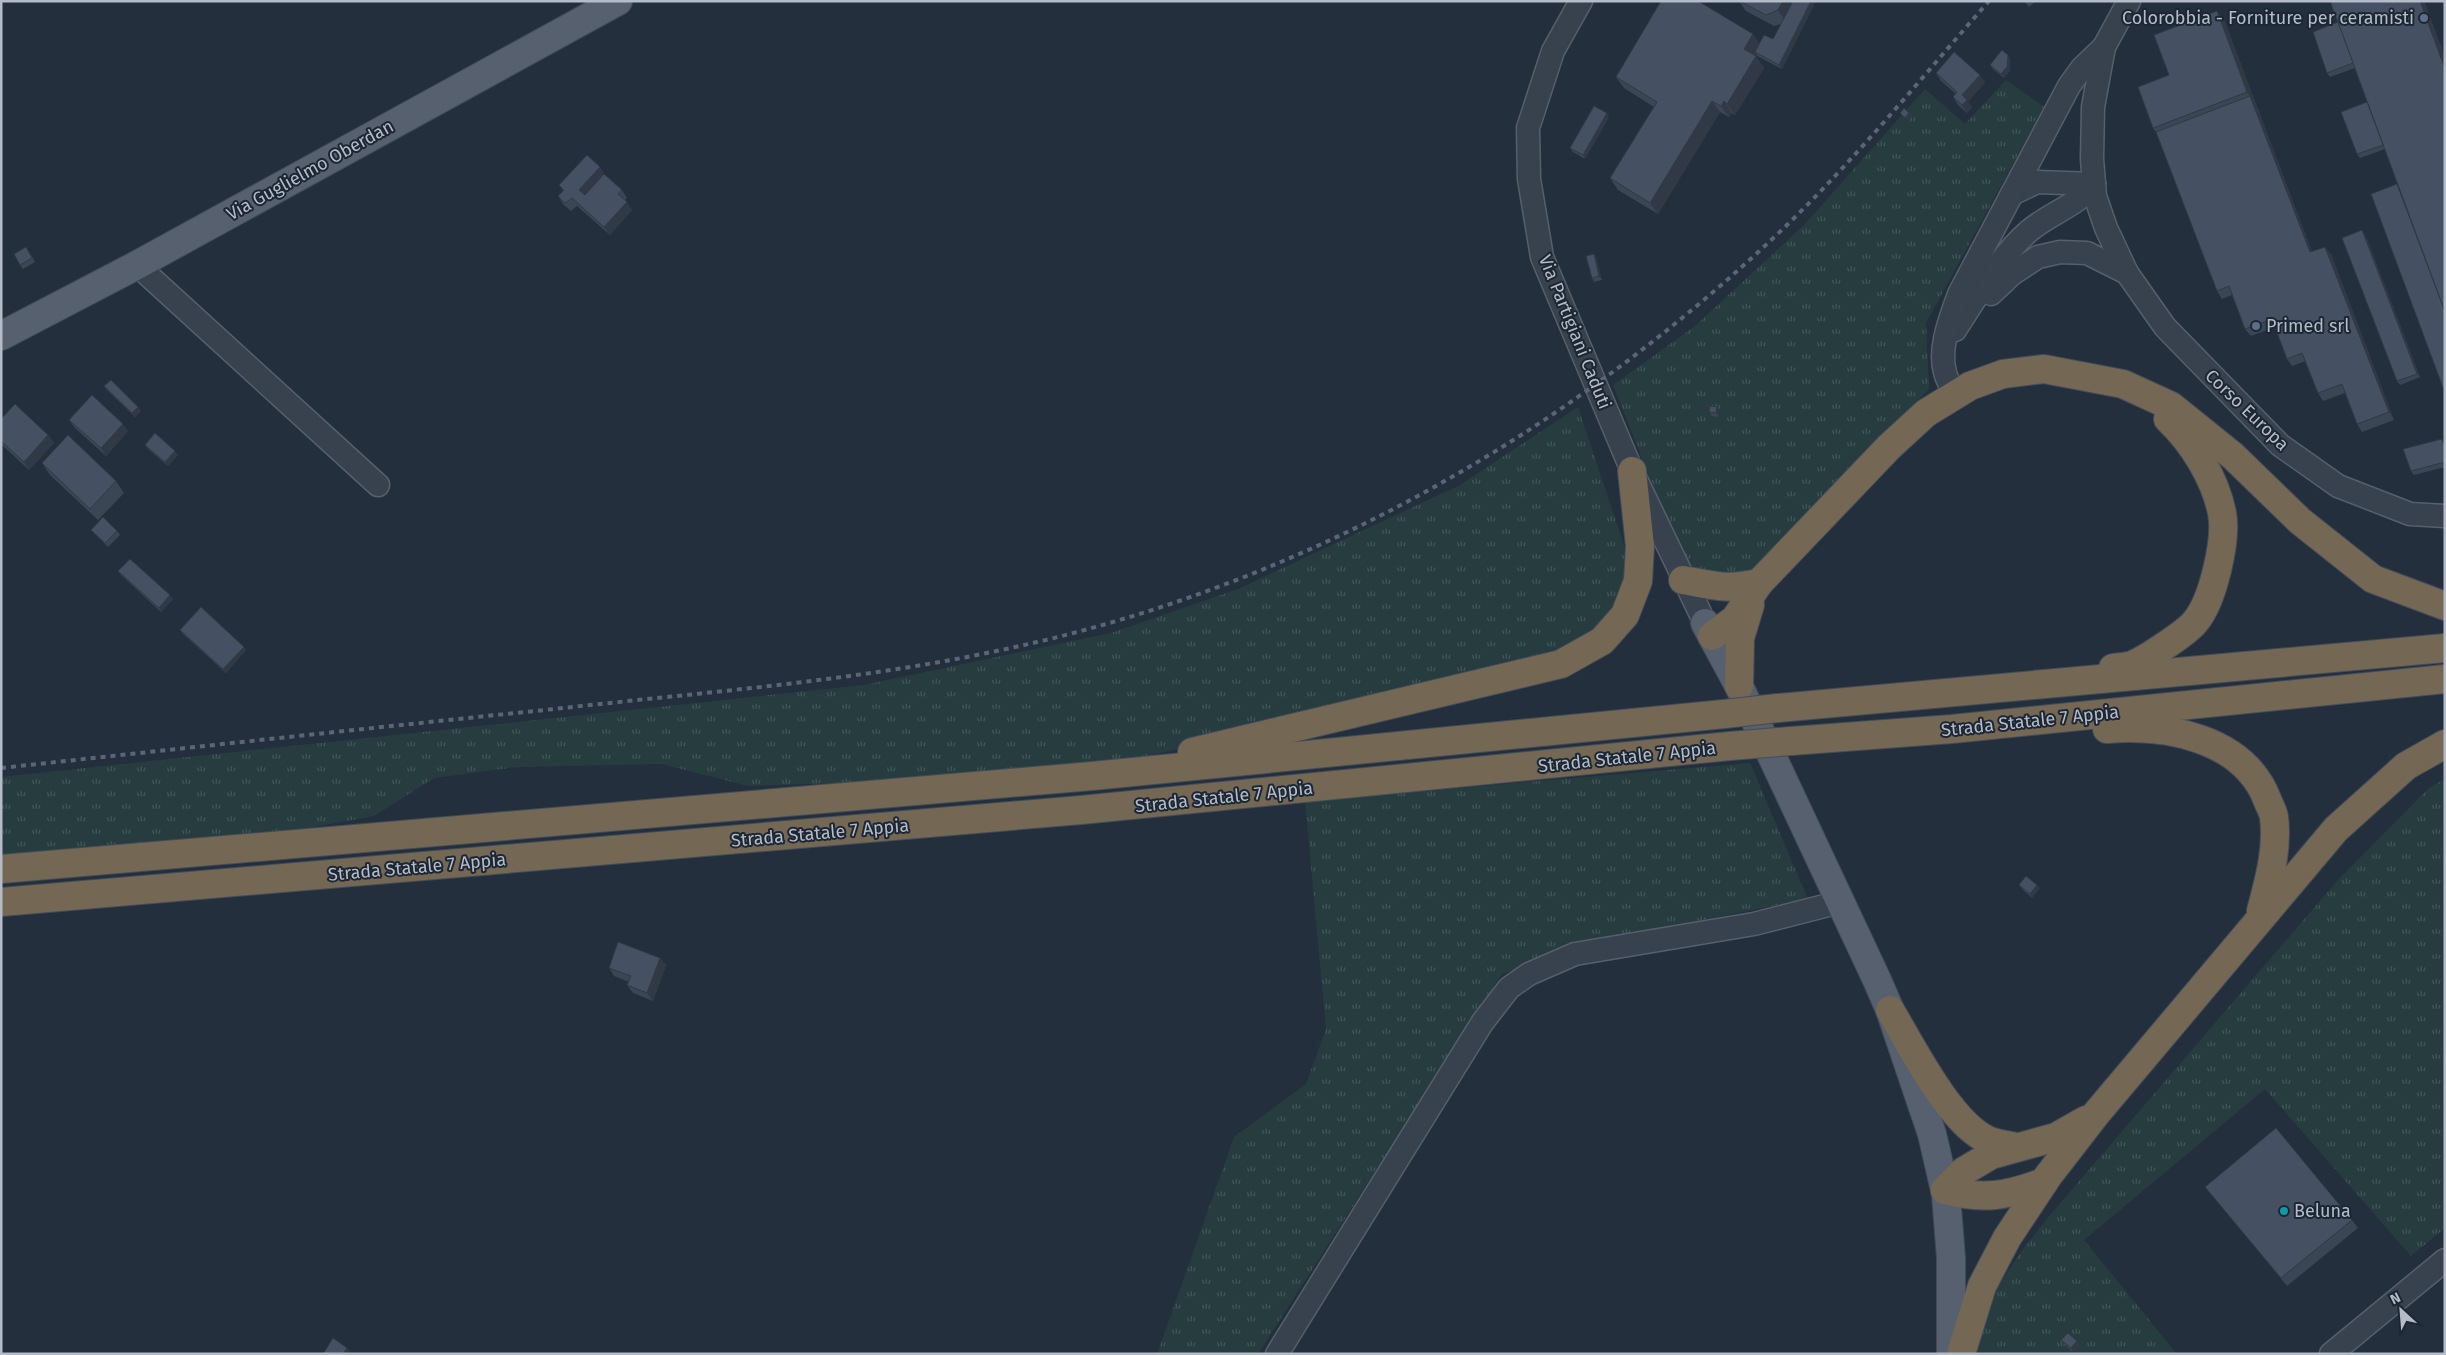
<svg xmlns="http://www.w3.org/2000/svg" width="2446" height="1355" viewBox="0 0 2446 1355" font-family="'Fira Sans',sans-serif">
	<defs>
		<pattern id="grass-tufts" width="24" height="20" patternUnits="userSpaceOnUse" patternTransform="scale(1.25)"><rect width="24" height="20" fill="#263c3f"/><path d="M3 7l-1-3M5 7V3M7 7l1-3M15 17l-1-3M17 17v-4M19 17l1-3" fill="none" stroke="#435659"/></pattern>
	</defs>
	<rect width="100%" height="100%" fill="#242f3e"/>
	<g fill="url(#grass-tufts)">
		<polygon points="2006,80 2044,107 1926,323 1929,389 1745,578 1685,567 1613,385 1695,326 1805,224 1925,89 1965,124"/>
		<polygon points="1578,407 1629,560 1617,604 1585,643 1232,738 1103,765 926,780 748,786 662,764 518,767 434,778 374,816 208,846 1,864 1,777 864,685 1111,633 1238,589 1460,485"/>
		<polygon points="1750,763 1808,899 1587,943 1502,974 1258,1354 1157,1354 1234,1137 1306,1084 1326,1029 1305,801"/>
		<polygon points="2445,779 2445,1228 2411,1256 2265,1089 2084,1240 2177,1354 1971,1354 1992,1295 2023,1249 2051,1214 2337,881 2429,788"/>
	</g>
	<g fill="none" stroke-linecap="round" stroke-linejoin="round">
		<defs>
			<g id="minor">
				<polyline points="1581,1 1553,51 1528,128 1529,179 1542,257 1632,471 1705,623"/>
				<polyline points="2129,1 2104,47 2093,107 2092,159 2095,196 2106,228 2127,273 2165,327 2280,445 2338,486 2410,514 2445,516"/>
				<polyline points="2012,194 2037,182 2094,184"/>
				<polyline points="137,265 378,485"/>
				<polyline points="1991,294 2012,274 2038,257 2060,252 2087,253 2127,273"/>
				<path d="M1955,330C1977,297 1998,258 2029,231C2050,213 2077,206 2094,184"/>
				<path d="M1955,394C1952,387 1946,379 1945,372C1938,348 1951,317 1959,294L2069,86L2082,68L2104,47"/>
				<polyline points="1277,1354 1482,1023 1509,988 1529,974 1575,954 1754,924 1840,902"/>
				<polyline points="2331,1354 2445,1260"/>
			</g>
			<g id="major">
				<polyline points="1,336 137,265 618,1"/>
				<polyline points="1705,623 1739,686 1877,980 1890,1010 1932,1134 1946,1195 1951,1258 1951,1354"/>
			</g>
			<g id="highway">
				<path d="M1683,580C1715,586 1726,590 1759,583"/>
				<polyline points="1712,636 1735,619 1759,583 1889,447 1926,413 1970,386 2003,374 2044,369 2123,384 2171,406 2233,456 2300,521 2373,579 2445,606"/>
				<path d="M2113,668C2119,667 2126,667 2132,665C2145,660 2186,633 2195,622C2213,601 2227,540 2222,513C2215,478 2193,443 2168,419"/>
				<polyline points="1739,686 1740,638 1750,605"/>
				<polyline points="1778,708 2445,648"/>
				<path d="M2107,729C2166,724 2243,738 2267,799C2269,805 2273,811 2274,817C2278,850 2269,880 2261,911"/>
				<polyline points="1791,741 1952,729 2445,679"/>
				<polyline points="1192,752 1561,664 1602,641 1625,615 1638,581 1640,546 1632,471"/>
				<polyline points="1,869 1092,776 1724,714"/>
				<polyline points="1,902 1081,810 1730,746"/>
				<path d="M1890,1010C1911,1045 1951,1126 1990,1141C1998,1144 2007,1145 2016,1147"/>
				<polyline points="1945,1190 1964,1171 1991,1155 2056,1137 2086,1120"/>
				<path d="M1945,1190C1983,1200 2007,1196 2044,1182"/>
				<polyline points="1961,1354 1982,1286 2007,1238 2048,1176 2096,1114 2336,829 2406,766 2445,744"/>
			</g>
		</defs>
		<use href="#minor" stroke="#565f6c" stroke-width="25"/>
		<use href="#major" stroke="#414a57" stroke-width="30"/>
		<use href="#highway" stroke="#434c59" stroke-width="30"/>
		<use href="#minor" stroke="#38414e" stroke-width="22"/>
		<use href="#major" stroke="#56606e" stroke-width="28"/>
		<use href="#highway" stroke="#746855" stroke-width="28"/>
		<path stroke="#5a6575" stroke-width="4" stroke-dasharray="5 5" stroke-linecap="butt" d="M1,768C186,748 370,728 554,709C705,692 858,681 1006,649C1227,602 1437,503 1618,368C1677,324 1734,276 1788,224C1859,155 1923,76 1989,1"/>
		<defs>
			<g id="highway-bridge">
				<polyline points="1724,714 1778,708"/>
				<polyline points="1730,746 1791,741"/>
			</g>
		</defs>
		<use href="#highway-bridge" stroke="#434c59" stroke-width="30" stroke-linecap="butt"/>
		<use href="#highway-bridge" stroke="#746855" stroke-width="28"/>
	</g>
	<g fill="#3b4654">
		<polygon points="1739,1 1816,1 1782,69 1757,56 1756,54 1755,55 1764,68 1735,115 1732,113 1729,117 1720,112 1658,214 1618,190 1610,178 1654,107 1624,88 1616,77 1759,44 1773,39 1781,24 1774,26 1746,11"/>
		<polygon points="2024,1 2036,1 2029,7"/>
		<polygon points="2330,1 2424,1 2445,58 2397,184 2385,149 2360,158 2357,154 2367,102 2355,68 2330,77 2327,73 2338,22"/>
		<polygon points="2217,11 2225,22 2312,252 2331,254 2394,420 2362,432 2357,424 2345,393 2323,401 2318,393 2306,361 2292,366 2287,359 2275,327 2251,336 2245,329 2232,295 2222,299 2217,291 2156,132 2153,128 2169,75"/>
		<polygon points="2010,59 2010,71 2004,78 1993,69 1990,65"/>
		<polygon points="1936,73 1980,75 1985,82 1968,102 1972,107 1967,113 1958,105 1953,97 1956,94 1941,81"/>
		<polygon points="1609,117 1585,159 1573,152 1570,148"/>
		<polygon points="605,175 622,190 627,198 625,200 632,210 610,235 577,206 571,211 563,204 558,196 563,191 559,185"/>
		<polygon points="2365,234 2420,377 2400,385 2397,381"/>
		<polygon points="29,251 35,262 23,269 20,265"/>
		<polygon points="1594,254 1596,258 1602,280 1594,282 1592,278"/>
		<polygon points="104,386 141,411 135,417 107,390"/>
		<polygon points="1719,411 1719,417 1712,416 1709,412"/>
		<polygon points="1,419 48,435 54,443 29,470 1,444"/>
		<polygon points="69,420 128,431 106,456 75,428"/>
		<polygon points="2444,443 2445,467 2414,475 2411,471"/>
		<polygon points="145,445 178,455 168,466 148,449"/>
		<polygon points="42,463 116,481 124,493 98,520 50,475"/>
		<polygon points="91,530 117,531 120,535 108,547"/>
		<polygon points="118,571 173,599 161,612 121,575"/>
		<polygon points="180,630 246,650 226,673 183,634"/>
		<polygon points="2019,885 2040,888 2032,898 2022,889"/>
		<polygon points="660,958 666,965 653,1001 633,993 627,985 629,982 614,976 609,968"/>
		<polygon points="2205,1187 2352,1220 2358,1228 2287,1286 2211,1194"/>
		<polygon points="2061,1340 2077,1341 2080,1345 2073,1352 2064,1344"/>
	</g>
	<g fill="#303945">
		<polygon points="1783,1 1797,1 1786,22 1778,10"/>
		<polygon points="1811,1 1816,1 1782,69 1779,65"/>
		<polygon points="2420,1 2424,1 2445,58 2445,69"/>
		<polygon points="2217,11 2225,22 2315,260 2310,252 2250,96 2247,92"/>
		<polygon points="1753,34 1761,46 1755,52 1756,54 1752,60 1744,49"/>
		<polygon points="2008,55 2010,59 2010,71 2004,78 2001,74"/>
		<polygon points="1756,56 1764,68 1735,115 1727,104"/>
		<polygon points="1980,75 1985,82 1968,102 1972,107 1967,113 1962,105 1962,95"/>
		<polygon points="1712,101 1720,112 1658,214 1650,203"/>
		<polygon points="1724,101 1732,113 1729,117 1721,106"/>
		<polygon points="1607,113 1609,117 1585,159 1583,155"/>
		<polygon points="1909,113 1912,117 1908,122 1905,118"/>
		<polygon points="600,167 605,175 584,197 579,190"/>
		<polygon points="627,202 632,210 610,235 604,227"/>
		<polygon points="2362,230 2365,234 2420,377 2417,374"/>
		<polygon points="2325,247 2331,254 2394,420 2389,412"/>
		<polygon points="1594,254 1596,258 1602,280 1599,276"/>
		<polygon points="138,407 141,411 135,417 132,413"/>
		<polygon points="1717,407 1719,411 1719,417 1716,413"/>
		<polygon points="123,424 128,431 106,456 101,448"/>
		<polygon points="48,435 54,443 29,470 24,462"/>
		<polygon points="175,451 178,455 168,466 165,462"/>
		<polygon points="170,595 173,599 161,612 159,608"/>
		<polygon points="244,647 246,650 226,673 223,669"/>
		<polygon points="2037,885 2040,888 2032,898 2030,894"/>
		<polygon points="660,958 666,965 653,1001 647,993"/>
		<polygon points="2077,1341 2080,1345 2073,1352 2071,1348"/>
		<polygon points="347,1348 350,1351 349,1354 343,1354"/>
	</g>
	<g fill="#455162" stroke="#303945">
		<polygon points="1661,1 1698,1 1753,34 1744,49 1756,56 1727,104 1724,101 1721,106 1712,101 1650,203 1610,178 1657,102 1616,77"/>
		<polygon points="1740,1 1783,1 1778,10 1766,15"/>
		<polygon points="1793,1 1811,1 1779,65 1755,52 1764,35 1773,39"/>
		<polygon points="2330,1 2420,1 2445,69 2445,312"/>
		<polygon points="2217,11 2247,92 2153,128 2138,87 2169,75 2154,35"/>
		<polygon points="2338,22 2353,63 2327,73 2313,32"/>
		<polygon points="2002,50 2008,55 2007,67 2001,74 1990,65"/>
		<polygon points="1954,52 1980,75 1962,95 1967,100 1962,105 1953,97 1957,92 1936,73"/>
		<polygon points="2250,96 2310,252 2325,247 2389,412 2357,424 2342,384 2318,393 2302,353 2287,359 2272,319 2245,329 2229,286 2217,291 2156,132"/>
		<polygon points="2367,102 2383,145 2357,154 2341,112"/>
		<polygon points="1594,106 1607,113 1583,155 1570,148"/>
		<polygon points="1904,108 1909,113 1905,118 1900,113"/>
		<polygon points="587,155 600,167 579,190 585,195 604,174 622,190 618,194 627,202 604,227 572,198 565,203 558,196 564,190 559,185"/>
		<polygon points="2397,184 2445,312 2445,393 2371,194"/>
		<polygon points="2362,230 2417,374 2397,381 2342,238"/>
		<polygon points="26,247 32,258 20,265 14,254"/>
		<polygon points="1594,254 1599,276 1592,278 1586,256"/>
		<polygon points="111,380 138,407 132,413 104,386"/>
		<polygon points="92,395 123,424 101,448 69,420"/>
		<polygon points="15,404 48,435 24,462 1,441 1,419"/>
		<polygon points="1710,406 1717,407 1716,413 1709,412"/>
		<polygon points="155,433 175,451 165,462 145,445"/>
		<polygon points="68,435 116,481 90,509 42,463"/>
		<polygon points="2442,439 2445,448 2445,462 2411,471 2403,449"/>
		<polygon points="103,517 117,531 105,543 91,530"/>
		<polygon points="130,559 170,595 159,608 118,571"/>
		<polygon points="201,607 244,647 223,669 180,630"/>
		<polygon points="2026,876 2037,885 2030,894 2019,885"/>
		<polygon points="618,942 660,958 647,993 627,985 631,976 609,968"/>
		<polygon points="2276,1128 2352,1220 2281,1278 2205,1187"/>
		<polygon points="2068,1333 2077,1341 2071,1348 2061,1340"/>
		<polygon points="333,1338 347,1348 343,1354 323,1354"/>
	</g>
	<g fill="#5c6f8a" stroke="#1d2633" stroke-width="2">
		<circle cx="2424" cy="18" r="5"/>
		<circle cx="2256" cy="326" r="5"/>
	</g>
	<circle fill="#0f9aa8" stroke="#1d2633" stroke-width="2" cx="2284" cy="1211" r="5"/>
	<g text-anchor="middle" stroke-width="4" stroke-linejoin="round" paint-order="stroke">
		<g font-size="18" fill="#b4bcc9" stroke="#1d2633" text-anchor="start">
			<text x="2414" y="24" text-anchor="end">Colorobbia - Forniture per ceramisti</text>
			<text x="2266" y="332">Primed srl</text>
			<text x="2294" y="1217">Beluna</text>
		</g>
		<g font-size="18" fill="#b4bcc9" stroke="#1d2633">
			<text transform="translate(310 170) rotate(-29)" y="6">Via Guglielmo Oberdan</text>
			<text transform="translate(1575 332) rotate(68)" y="6">Via Partigiani Caduti</text>
			<text transform="translate(2247 410) rotate(44)" y="6">Corso Europa</text>
			<text transform="translate(2030 721) rotate(-6)" y="6">Strada Statale 7 Appia</text>
			<text transform="translate(1627 757) rotate(-6)" y="6">Strada Statale 7 Appia</text>
			<text transform="translate(1224 797) rotate(-6)" y="6">Strada Statale 7 Appia</text>
			<text transform="translate(820 833) rotate(-5)" y="6">Strada Statale 7 Appia</text>
			<text transform="translate(417 867) rotate(-5)" y="6">Strada Statale 7 Appia</text>
		</g>
	</g>
	<rect width="2446" height="1355" fill="none" stroke="#b4bcc9" stroke-width="5"/>
	<g transform="translate(2401 1310) rotate(334)" stroke="#1d2633" stroke-width="4" paint-order="stroke">
	<path d="M0-4L9 19L0 12L-9 19Z" fill="#b4bcc9"/>
	<text y="-8" font-size="14" font-weight="bold" text-anchor="middle" fill="#b4bcc9">N</text>
	</g>
</svg>
